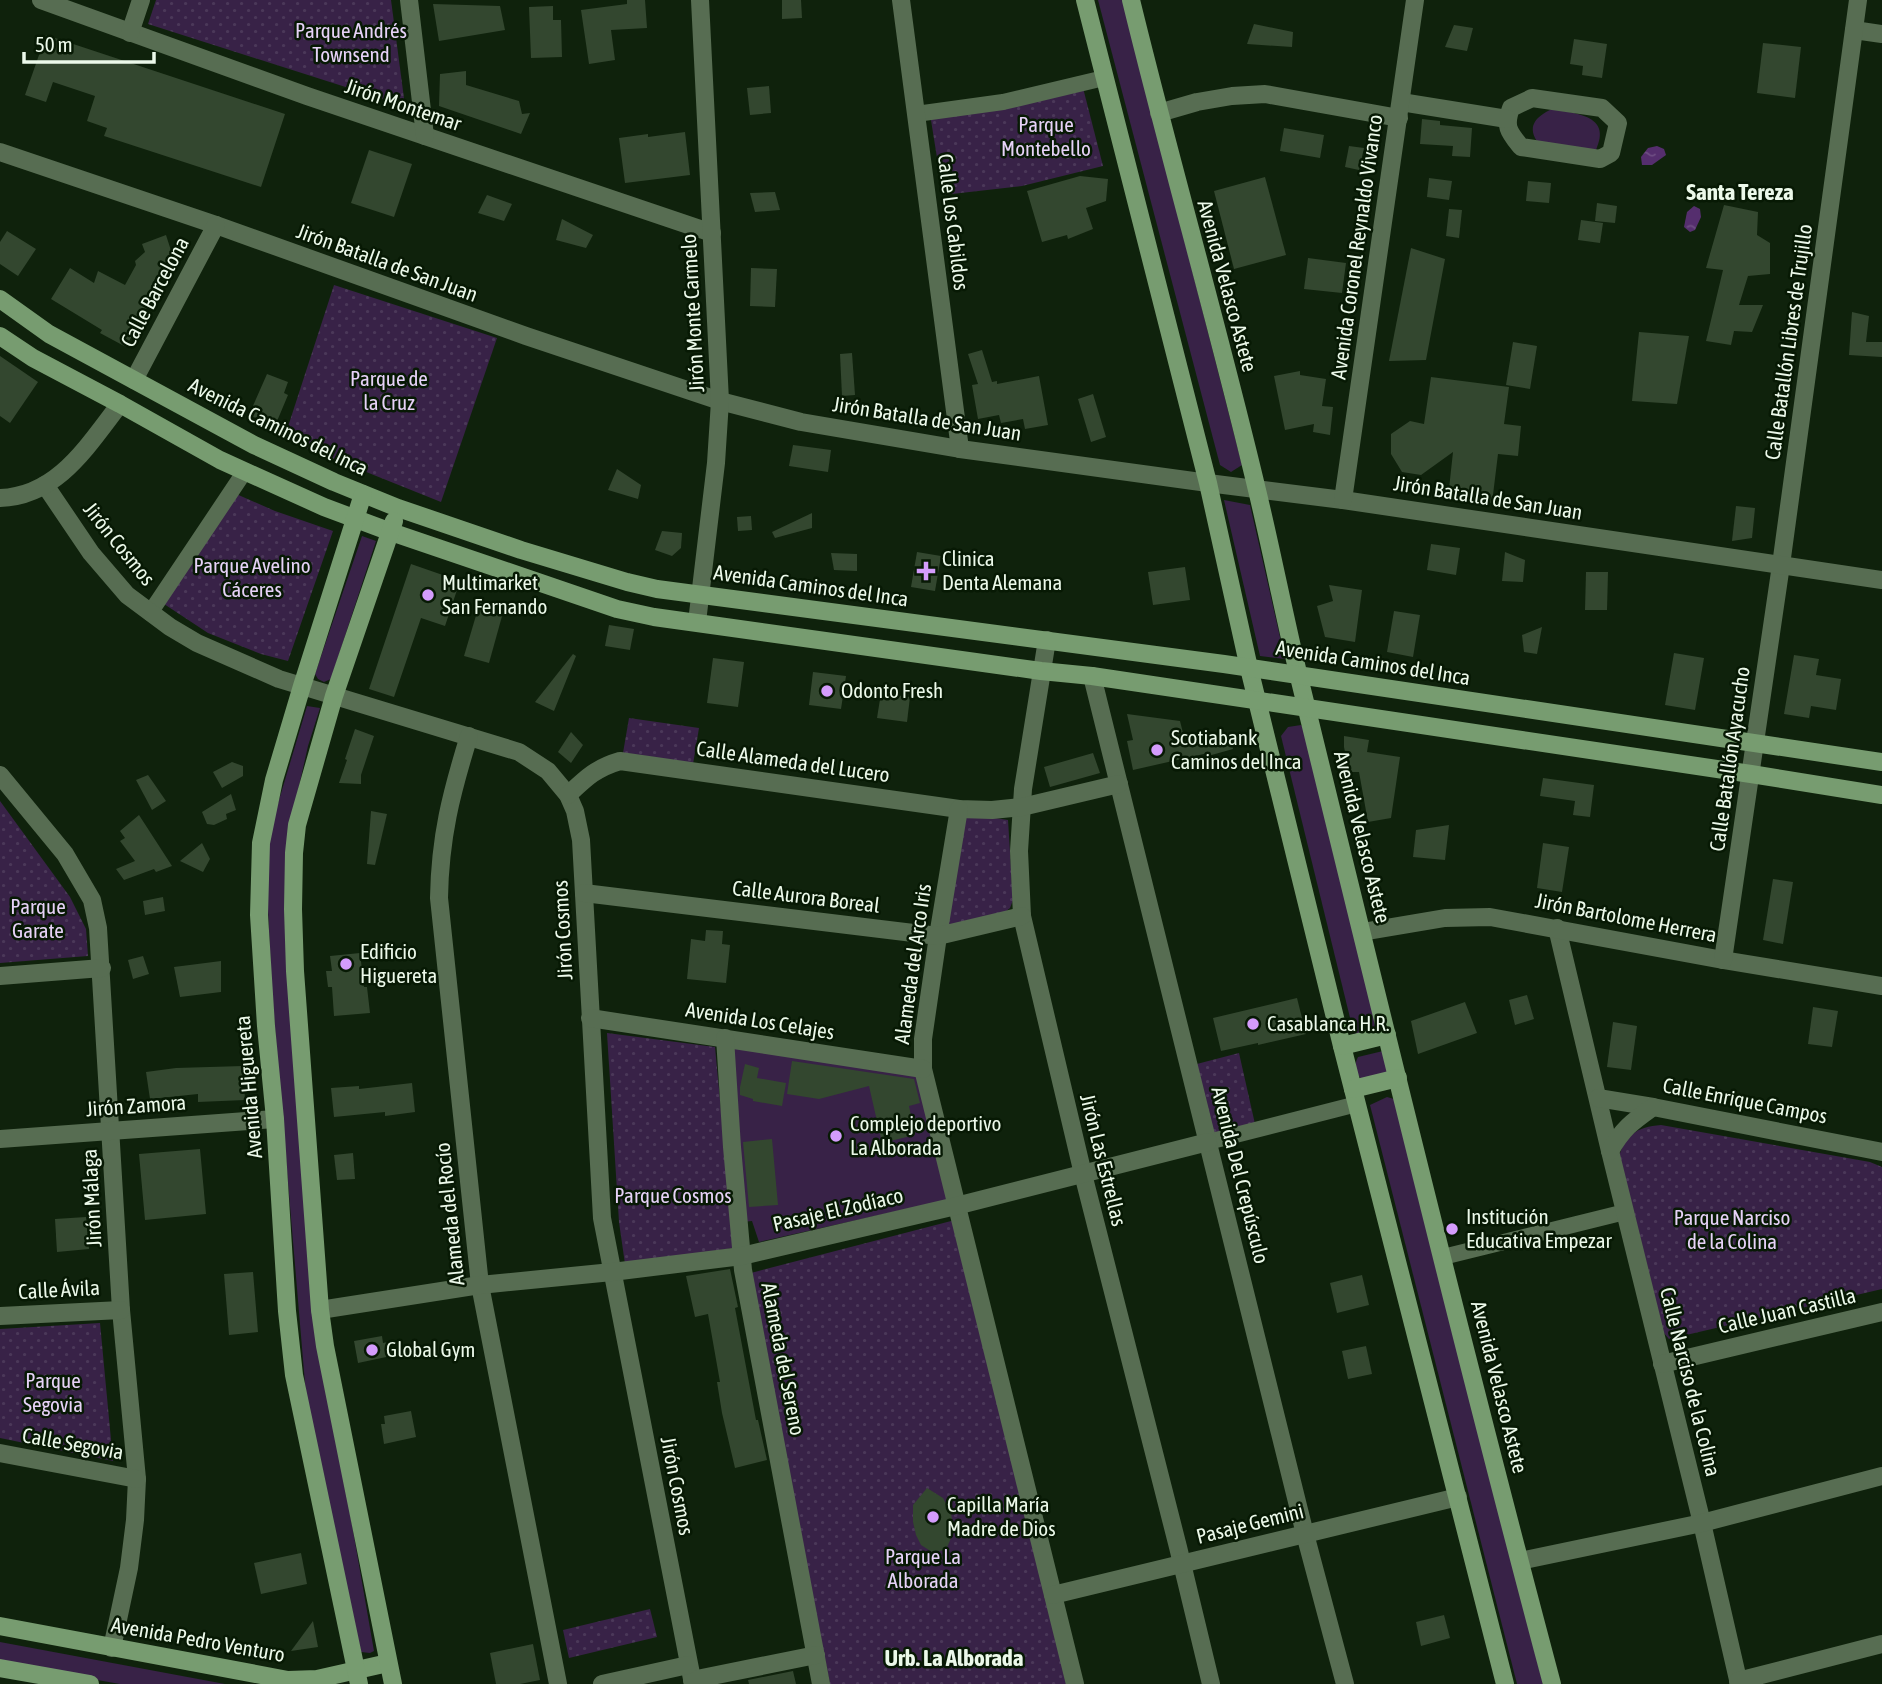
<svg xmlns="http://www.w3.org/2000/svg" width="1882" height="1684" viewBox="0 0 1882 1684" font-family="'Asap Condensed',sans-serif">
	<defs>
		<pattern id="park-dots" width="8" height="8" patternUnits="userSpaceOnUse" patternTransform="scale(1.75)"><rect width="8" height="8" fill="#382247"/><path d="M2 2h.1M6 6h.1" fill="none" stroke="#4b3859" stroke-width="1.8" stroke-linecap="round"/></pattern>
		<pattern id="water-ripples" width="26" height="14" patternUnits="userSpaceOnUse" patternTransform="scale(1.75)"><rect width="26" height="14" fill="#552e6e"/><path d="M2 4q2-2 4 0t4 0M15 11q2-2 4 0t4 0" fill="none" stroke="#6e4d83"/></pattern>
	</defs>
	<rect width="100%" height="100%" fill="#0f220c"/>
	<g fill="#382247">
		<polygon points="1098,0 1123,0 1242,465 1231,472 1220,465"/>
		<path d="M1552,109C1577,114 1612,115 1596,150L1539,144C1526,127 1535,117 1552,109Z"/>
		<polygon points="1224,500 1250,505 1285,659 1260,656"/>
		<polygon points="362,536 376,541 331,679 324,682 318,679 315,674"/>
		<polygon points="307,706 320,708 308,746 291,822 313,1301 374,1651 370,1653 361,1652 306,1395 272,993 265,847"/>
		<polygon points="1301,725 1307,733 1379,1028 1354,1034 1281,736 1288,727"/>
		<polygon points="733,1043 916,1073 947,1200 759,1242 752,1221 743,1222"/>
		<path d="M1383,1051L1390,1071L1363,1081C1356,1074 1353,1066 1358,1057Z"/>
		<polygon points="1387,1097 1394,1099 1543,1684 1517,1684 1370,1105"/>
		<polygon points="0,1642 225,1684 120,1684 0,1663"/>
	</g>
	<g fill="url(#park-dots)">
		<polygon points="156,0 391,0 405,106 148,24"/>
		<polygon points="1082,84 1103,166 1022,186 943,195 930,114"/>
		<polygon points="334,285 497,338 441,502 284,439"/>
		<polygon points="234,493 275,511 333,531 288,661 261,654 208,633 161,602"/>
		<polygon points="629,718 699,728 693,764 623,753"/>
		<polygon points="0,801 70,897 86,929 88,956 0,963"/>
		<polygon points="962,813 1008,820 1013,900 1010,908 1005,912 944,930"/>
		<polygon points="607,1033 715,1047 734,1248 625,1264 619,1222"/>
		<polygon points="1239,1053 1255,1124 1210,1135 1193,1065"/>
		<path d="M1661,1125L1870,1162L1882,1167V1289L1669,1339L1657,1325L1618,1160C1624,1135 1637,1127 1661,1125Z"/>
		<polygon points="955,1220 1069,1684 830,1684 747,1274"/>
		<polygon points="100,1323 113,1461 0,1438 0,1329"/>
		<polygon points="650,1609 657,1637 569,1658 563,1630"/>
	</g>
	<g fill="url(#water-ripples)">
		<polygon points="1657,146 1664,149 1666,155 1652,165 1642,165 1641,157 1648,148"/>
		<polygon points="1694,206 1700,209 1701,217 1695,230 1690,232 1684,227 1687,212"/>
	</g>
	<g fill="#33472f">
		<polygon points="627,0 645,0 647,28 611,30 615,60 589,64 581,10 627,4"/>
		<polygon points="782,0 801,0 802,18 782,19"/>
		<polygon points="433,4 500,6 505,30 439,41"/>
		<polygon points="553,6 553,20 561,20 562,57 531,58 529,7"/>
		<polygon points="1254,24 1293,32 1292,47 1247,44"/>
		<polygon points="1454,25 1473,28 1467,51 1445,47"/>
		<polygon points="46,35 285,114 261,187 104,136 107,128 87,121 95,96 53,82 46,102 25,95"/>
		<polygon points="1574,39 1607,44 1602,78 1582,75 1583,66 1570,64"/>
		<polygon points="1763,43 1801,47 1795,98 1757,93"/>
		<polygon points="466,71 466,85 519,101 522,114 530,113 521,134 439,106 440,74"/>
		<polygon points="769,86 771,113 750,115 747,88"/>
		<polygon points="1422,119 1440,121 1440,125 1472,128 1470,157 1452,156 1453,146 1420,144"/>
		<polygon points="1284,128 1324,135 1320,158 1280,151"/>
		<polygon points="685,132 690,175 625,183 619,138 648,134 648,137"/>
		<polygon points="1349,146 1364,148 1359,170 1345,167"/>
		<polygon points="369,150 412,164 394,217 351,203"/>
		<polygon points="1080,176 1108,179 1106,201 1086,208 1093,229 1068,239 1067,235 1042,242 1027,191"/>
		<polygon points="1265,177 1286,255 1234,269 1214,191"/>
		<polygon points="1429,178 1452,181 1449,200 1427,197"/>
		<polygon points="1528,181 1551,183 1549,203 1526,201"/>
		<polygon points="775,192 780,210 755,212 750,193"/>
		<polygon points="487,195 512,204 504,221 478,213"/>
		<polygon points="1597,203 1617,206 1615,223 1595,221"/>
		<polygon points="1724,205 1758,212 1757,235 1770,243 1770,274 1748,276 1739,305 1763,305 1752,332 1734,331 1731,345 1706,341 1723,270 1706,268"/>
		<polygon points="1449,209 1462,210 1459,238 1446,236"/>
		<polygon points="562,219 593,235 586,248 556,240"/>
		<polygon points="1581,220 1603,223 1600,243 1578,240"/>
		<polygon points="7,231 36,249 18,276 0,264 0,242"/>
		<polygon points="166,235 175,263 154,280 157,289 126,347 100,333 102,330 51,299 70,268 94,283 98,271 125,285 136,265 135,261 145,252 142,244"/>
		<polygon points="1411,248 1445,259 1426,360 1389,361"/>
		<polygon points="1308,258 1346,263 1342,293 1304,289"/>
		<polygon points="751,268 777,269 775,307 750,306"/>
		<polygon points="1852,312 1869,316 1866,342 1882,342 1882,357 1849,355"/>
		<polygon points="1639,332 1689,336 1677,404 1632,401"/>
		<polygon points="1513,342 1537,346 1530,389 1506,385"/>
		<polygon points="982,350 992,382 997,381 997,384 1039,376 1048,425 1025,429 1023,419 1001,423 999,415 978,419 972,385 978,384 968,354"/>
		<polygon points="852,353 855,395 842,396 840,354"/>
		<polygon points="0,356 38,382 10,423 0,416"/>
		<polygon points="1300,371 1300,375 1326,379 1322,406 1333,407 1330,435 1313,432 1314,424 1285,430 1274,376"/>
		<polygon points="267,374 288,382 284,393 288,395 275,426 249,415"/>
		<polygon points="1431,377 1509,387 1504,424 1521,426 1518,456 1498,454 1492,503 1448,498 1453,452 1421,475 1402,472 1391,454 1391,434 1410,421 1424,424"/>
		<polygon points="1093,394 1106,437 1091,442 1078,399"/>
		<polygon points="793,445 831,450 828,472 789,466"/>
		<polygon points="617,469 641,485 638,499 608,490"/>
		<polygon points="1736,506 1755,508 1752,538 1732,541"/>
		<polygon points="812,513 812,528 775,538 772,532"/>
		<polygon points="751,516 752,530 738,531 737,517"/>
		<polygon points="662,531 682,533 681,548 672,556 655,550"/>
		<polygon points="1431,544 1460,548 1456,575 1427,570"/>
		<polygon points="917,552 941,556 935,591 911,587"/>
		<polygon points="1505,552 1525,560 1523,582 1502,581"/>
		<polygon points="831,553 857,554 857,571 834,570"/>
		<polygon points="411,564 460,581 445,626 421,618 394,697 369,689"/>
		<polygon points="1185,567 1190,600 1153,605 1148,572"/>
		<polygon points="1586,572 1608,572 1607,610 1585,610"/>
		<polygon points="1329,585 1362,590 1355,642 1325,637 1317,606 1333,601"/>
		<polygon points="480,602 504,609 489,663 464,656"/>
		<polygon points="1394,611 1420,615 1413,657 1387,652"/>
		<polygon points="609,625 634,629 630,650 605,646"/>
		<polygon points="1542,627 1537,654 1524,652 1522,635"/>
		<polygon points="1674,653 1704,658 1695,710 1665,705"/>
		<polygon points="573,654 576,656 554,711 535,702"/>
		<polygon points="1794,655 1819,659 1816,675 1841,679 1836,710 1811,706 1809,718 1784,714"/>
		<polygon points="713,658 744,662 738,707 707,703"/>
		<polygon points="813,672 846,676 841,709 809,705"/>
		<polygon points="881,693 910,697 907,722 877,718"/>
		<polygon points="1127,714 1180,721 1186,745 1229,733 1233,749 1208,756 1208,753 1133,770 1127,741 1133,740"/>
		<polygon points="355,729 374,736 361,775 361,784 339,783 347,760 345,759"/>
		<polygon points="571,732 583,745 571,763 558,752"/>
		<polygon points="1344,736 1369,740 1367,752 1400,757 1391,818 1368,822 1359,772 1349,772 1344,747"/>
		<polygon points="1093,753 1100,773 1050,787 1044,767"/>
		<polygon points="232,762 243,766 243,776 222,788 213,772"/>
		<polygon points="148,775 166,801 152,810 136,780"/>
		<polygon points="1543,778 1594,785 1590,817 1573,815 1575,801 1540,796"/>
		<polygon points="231,794 236,810 226,814 227,819 214,825 207,824 202,812"/>
		<polygon points="371,811 387,814 375,865 367,864"/>
		<polygon points="139,815 172,866 156,872 154,869 124,880 116,869 135,861 120,841 125,838 120,831"/>
		<polygon points="1449,825 1445,860 1413,857 1416,830"/>
		<polygon points="202,843 210,859 203,872 180,861"/>
		<polygon points="1543,843 1569,847 1562,892 1537,888"/>
		<polygon points="1773,879 1793,882 1783,944 1763,940"/>
		<polygon points="163,897 165,911 145,915 143,901"/>
		<polygon points="706,930 723,931 722,944 730,945 726,983 687,979 691,939 705,941"/>
		<polygon points="360,953 364,987 367,987 370,1013 334,1016 332,987 328,987 326,971 332,971 330,956"/>
		<polygon points="143,956 149,974 133,979 128,960"/>
		<polygon points="221,961 221,992 180,997 174,967"/>
		<polygon points="1527,995 1534,1019 1515,1025 1509,1000"/>
		<polygon points="1297,998 1306,1034 1258,1045 1258,1043 1221,1051 1213,1018"/>
		<polygon points="1465,1002 1477,1033 1418,1054 1411,1021"/>
		<polygon points="1813,1007 1838,1011 1832,1047 1808,1044"/>
		<polygon points="1613,1022 1637,1026 1631,1070 1607,1067"/>
		<polygon points="792,1061 914,1079 920,1103 909,1106 915,1135 882,1143 869,1086 819,1099 787,1094"/>
		<polygon points="745,1064 759,1068 757,1078 786,1083 782,1106 753,1101 753,1099 740,1095 740,1087"/>
		<polygon points="243,1066 245,1100 198,1102 198,1094 150,1099 146,1072 176,1068"/>
		<polygon points="412,1083 415,1112 385,1116 385,1112 334,1117 331,1088 359,1086 359,1089"/>
		<polygon points="772,1139 778,1205 749,1207 743,1142"/>
		<polygon points="200,1149 206,1214 145,1220 139,1154"/>
		<polygon points="353,1153 355,1179 337,1180 334,1155"/>
		<polygon points="86,1217 89,1249 57,1252 55,1219"/>
		<polygon points="730,1269 738,1307 735,1308 756,1420 758,1420 767,1460 735,1468 722,1413 717,1382 720,1382 708,1314 695,1317 686,1276"/>
		<polygon points="253,1272 258,1332 229,1335 224,1274"/>
		<polygon points="1362,1275 1369,1305 1337,1313 1330,1283"/>
		<polygon points="382,1336 383,1343 388,1342 391,1356 358,1363 354,1341"/>
		<polygon points="1366,1346 1372,1374 1348,1379 1342,1351"/>
		<polygon points="411,1411 416,1437 384,1444 381,1424 385,1424 384,1416"/>
		<polygon points="927,1488 943,1498 951,1513 954,1531 946,1550 932,1552 921,1545 916,1535 913,1522 913,1505"/>
		<polygon points="301,1553 307,1584 261,1594 254,1563"/>
		<polygon points="1444,1615 1450,1638 1421,1646 1416,1622"/>
		<polygon points="313,1621 318,1647 291,1651"/>
		<polygon points="533,1644 540,1680 520,1684 496,1684 490,1653"/>
		<polygon points="793,1671 796,1684 749,1684 748,1680"/>
	</g>
	<g fill="none" stroke-linecap="round" stroke-linejoin="round">
		<g stroke="#576d52" stroke-width="16">
			<polyline points="916,114 1003,102 1104,78"/>
			<polyline points="150,613 245,471"/>
			<polyline points="1208,1142 1357,1104"/>
			<polyline points="1443,1257 1625,1212"/>
		</g>
		<g stroke="#576d52" stroke-width="18">
			<polyline points="41,0 307,96 712,233"/>
			<polyline points="409,0 425,136"/>
			<polyline points="901,0 960,449"/>
			<polyline points="1854,30 1882,34"/>
			<polyline points="130,33 141,0"/>
			<path d="M1532,98L1602,108L1618,123L1611,153L1600,159L1521,147C1509,132 1504,127 1511,108Z"/>
			<polyline points="1401,102 1507,119"/>
			<polyline points="1159,113 1197,102 1232,96 1265,94 1399,118"/>
			<polyline points="0,152 216,225 526,336 720,401 801,422 960,449 1208,483"/>
			<polyline points="134,380 216,225"/>
			<polyline points="45,485 91,553 127,595 170,627 197,643 279,679 519,752 548,771 568,795 575,811 581,840 602,1218 693,1684"/>
			<path d="M0,498C58,496 88,445 120,404"/>
			<polyline points="697,622 716,463 720,401 700,0"/>
			<polyline points="1047,640 1023,789 1019,851 1022,916 1083,1174 1178,1547 1211,1684"/>
			<polyline points="1092,676 1305,1534 1345,1684"/>
			<path d="M469,736C451,794 440,837 439,898L480,1285L558,1684"/>
			<polyline points="0,775 65,854 92,900 98,928 121,1310 137,1479 135,1520 129,1568 112,1648"/>
			<path d="M568,795C586,778 596,768 620,761L959,809L992,810L1022,807L1119,784"/>
			<polyline points="959,809 938,936 923,1039 923,1069 1075,1684"/>
			<polyline points="584,893 938,936 1022,916"/>
			<polyline points="1557,928 1610,1151 1702,1523 1739,1684"/>
			<polyline points="1362,932 1445,918 1490,917 1723,960 1882,986"/>
			<polyline points="1723,960 1781,565 1858,0"/>
			<polyline points="0,976 102,968"/>
			<polyline points="590,1018 923,1069"/>
			<polyline points="725,1038 732,1147 743,1270 821,1684"/>
			<polyline points="1598,1098 1653,1107 1882,1152"/>
			<polyline points="0,1139 275,1119"/>
			<path d="M1610,1151C1623,1128 1632,1122 1653,1107"/>
			<polyline points="320,1310 480,1285 612,1272 742,1256 956,1206 1208,1142"/>
			<polyline points="0,1316 121,1310"/>
			<polyline points="1662,1364 1882,1312"/>
			<polyline points="0,1453 137,1479"/>
			<polyline points="1520,1561 1702,1523 1882,1476"/>
			<polyline points="1053,1595 1458,1497"/>
			<polyline points="692,1680 816,1655"/>
			<polyline points="1738,1681 1882,1644"/>
			<polyline points="602,1684 688,1665"/>
		</g>
		<g stroke="#576d52" stroke-width="18">
			<polyline points="1208,483 1343,500 1882,580"/>
			<polyline points="1343,500 1415,0"/>
		</g>
		<g stroke="#779c70" stroke-width="18">
			<polyline points="1085,0 1208,483 1249,668 1342,1046 1505,1684"/>
			<path d="M1131,0C1171,164 1218,326 1257,490C1272,552 1284,615 1299,677C1381,1013 1463,1350 1552,1684"/>
			<polyline points="0,299 49,334 254,445 334,482 398,508 521,550 627,582 657,589 1224,664 1882,762"/>
			<polyline points="0,336 33,358 120,404 220,460 324,507 391,532 617,609 654,617 1041,671 1092,676 1751,774 1882,795"/>
			<polyline points="1342,1046 1387,1035"/>
			<polyline points="1353,1089 1398,1078"/>
			<polyline points="0,1626 288,1680 317,1679 388,1663"/>
			<polyline points="0,1668 90,1684"/>
			<polyline points="359,1684 294,1375 287,1311 275,1119 266,1026 259,915 261,843 274,780 302,686 363,494"/>
			<polyline points="393,1684 325,1346 320,1310 295,971 293,909 294,853 297,825 334,696 394,521"/>
		</g>
	</g>
	<g fill="#d49cfc" stroke="#071904" stroke-width="2.5">
		<path d="M922.5 560.5h7v7h7v7h-7v7h-7v-7h-7v-7h7z"/>
		<circle cx="428" cy="595" r="7"/>
		<circle cx="827" cy="691" r="7"/>
		<circle cx="1157" cy="750" r="7"/>
		<circle cx="346" cy="964" r="7"/>
		<circle cx="1253" cy="1024" r="7"/>
		<circle cx="836" cy="1136" r="7"/>
		<circle cx="1452" cy="1229" r="7"/>
		<circle cx="372" cy="1350" r="7"/>
		<circle cx="933" cy="1517" r="7"/>
	</g>
	<g text-anchor="middle" stroke-width="5" stroke-linejoin="round" paint-order="stroke">
		<g font-size="21" fill="#e7d2f8" stroke="#071904">
			<text x="351" y="38">Parque Andrés<tspan x="351" dy="24">Townsend</tspan></text>
			<text x="1046" y="132">Parque<tspan x="1046" dy="24">Montebello</tspan></text>
			<text x="389" y="386">Parque de<tspan x="389" dy="24">la Cruz</tspan></text>
			<text x="252" y="573">Parque Avelino<tspan x="252" dy="24">Cáceres</tspan></text>
			<text x="38" y="914">Parque<tspan x="38" dy="24">Garate</tspan></text>
			<text x="673" y="1203">Parque Cosmos</text>
			<text x="1732" y="1225">Parque Narciso<tspan x="1732" dy="24">de la Colina</tspan></text>
			<text x="53" y="1388">Parque<tspan x="53" dy="24">Segovia</tspan></text>
			<text x="923" y="1564">Parque La<tspan x="923" dy="24">Alborada</tspan></text>
		</g>
		<g font-size="21" fill="#ecf9ea" stroke="#071904">
			<text transform="translate(403 105) rotate(19)" y="7">Jirón Montemar</text>
			<text transform="translate(953 222) rotate(83)" y="7">Calle Los Cabildos</text>
			<text transform="translate(1357 247) rotate(-82)" y="7">Avenida Coronel Reynaldo Vivanco</text>
			<text transform="translate(387 263) rotate(20)" y="7">Jirón Batalla de San Juan</text>
			<text transform="translate(1227 286) rotate(75)" y="7">Avenida Velasco Astete</text>
			<text transform="translate(155 292) rotate(-62)" y="7">Calle Barcelona</text>
			<text transform="translate(693 313) rotate(-93)" y="7">Jirón Monte Carmelo</text>
			<text transform="translate(1789 342) rotate(-82)" y="7">Calle Batallón Libres de Trujillo</text>
			<text transform="translate(927 419) rotate(9)" y="7">Jirón Batalla de San Juan</text>
			<text transform="translate(278 427) rotate(26)" y="7">Avenida Caminos del Inca</text>
			<text transform="translate(1488 498) rotate(9)" y="7">Jirón Batalla de San Juan</text>
			<text transform="translate(119 544) rotate(51)" y="7">Jirón Cosmos</text>
			<text transform="translate(811 586) rotate(8)" y="7">Avenida Caminos del Inca</text>
			<text transform="translate(1373 663) rotate(9)" y="7">Avenida Caminos del Inca</text>
			<text transform="translate(1730 759) rotate(-82)" y="7">Calle Batallón Ayacucho</text>
			<text transform="translate(793 762) rotate(8)" y="7">Calle Alameda del Lucero</text>
			<text transform="translate(1362 837) rotate(76)" y="7">Avenida Velasco Astete</text>
			<text transform="translate(806 897) rotate(7)" y="7">Calle Aurora Boreal</text>
			<text transform="translate(1626 918) rotate(11)" y="7">Jirón Bartolome Herrera</text>
			<text transform="translate(563 930) rotate(-93)" y="7">Jirón Cosmos</text>
			<text transform="translate(913 964) rotate(-82)" y="7">Alameda del Arco Iris</text>
			<text transform="translate(760 1021) rotate(9)" y="7">Avenida Los Celajes</text>
			<text transform="translate(249 1087) rotate(-95)" y="7">Avenida Higuereta</text>
			<text transform="translate(1745 1101) rotate(11)" y="7">Calle Enrique Campos</text>
			<text transform="translate(136 1106) rotate(-4)" y="7">Jirón Zamora</text>
			<text transform="translate(1103 1160) rotate(76)" y="7">Jirón Las Estrellas</text>
			<text transform="translate(1240 1175) rotate(76)" y="7">Avenida Del Crepúsculo</text>
			<text transform="translate(92 1198) rotate(-93)" y="7">Jirón Málaga</text>
			<text transform="translate(838 1210) rotate(-13)" y="7">Pasaje El Zodíaco</text>
			<text transform="translate(450 1214) rotate(-96)" y="7">Alameda del Rocío</text>
			<text transform="translate(59 1290) rotate(-3)" y="7">Calle Ávila</text>
			<text transform="translate(1787 1311) rotate(-13)" y="7">Calle Juan Castilla</text>
			<text transform="translate(783 1359) rotate(79)" y="7">Alameda del Sereno</text>
			<text transform="translate(1690 1382) rotate(76)" y="7">Calle Narciso de la Colina</text>
			<text transform="translate(1499 1387) rotate(76)" y="7">Avenida Velasco Astete</text>
			<text transform="translate(73 1444) rotate(10)" y="7">Calle Segovia</text>
			<text transform="translate(677 1486) rotate(79)" y="7">Jirón Cosmos</text>
			<text transform="translate(1250 1524) rotate(-14)" y="7">Pasaje Gemini</text>
			<text transform="translate(198 1640) rotate(10)" y="7">Avenida Pedro Venturo</text>
		</g>
		<g font-size="21" fill="#ecf9ea" stroke="#071904" text-anchor="start">
			<text x="942" y="566">Clinica<tspan x="942" dy="24">Denta Alemana</tspan></text>
			<text x="442" y="590">Multimarket<tspan x="442" dy="24">San Fernando</tspan></text>
			<text x="841" y="698">Odonto Fresh</text>
			<text x="1171" y="745">Scotiabank<tspan x="1171" dy="24">Caminos del Inca</tspan></text>
			<text x="360" y="959">Edificio<tspan x="360" dy="24">Higuereta</tspan></text>
			<text x="1267" y="1031">Casablanca H.R.</text>
			<text x="850" y="1131">Complejo deportivo<tspan x="850" dy="24">La Alborada</tspan></text>
			<text x="1466" y="1224">Institución<tspan x="1466" dy="24">Educativa Empezar</tspan></text>
			<text x="386" y="1357">Global Gym</text>
			<text x="947" y="1512">Capilla María<tspan x="947" dy="24">Madre de Dios</tspan></text>
		</g>
		<g font-size="23" font-weight="bold" fill="#ecf9ea" stroke="#071904">
			<text x="1740" y="200">Santa Tereza</text>
			<text x="954" y="1666">Urb. La Alborada</text>
		</g>
	</g>
	<path d="M24 52v10h130v-10" fill="none" stroke="#ecf9ea" stroke-width="3.5"/>
	<text x="35" y="52" font-size="21" fill="#ecf9ea" stroke="#071904" stroke-width="5" paint-order="stroke">50 m</text>
</svg>
